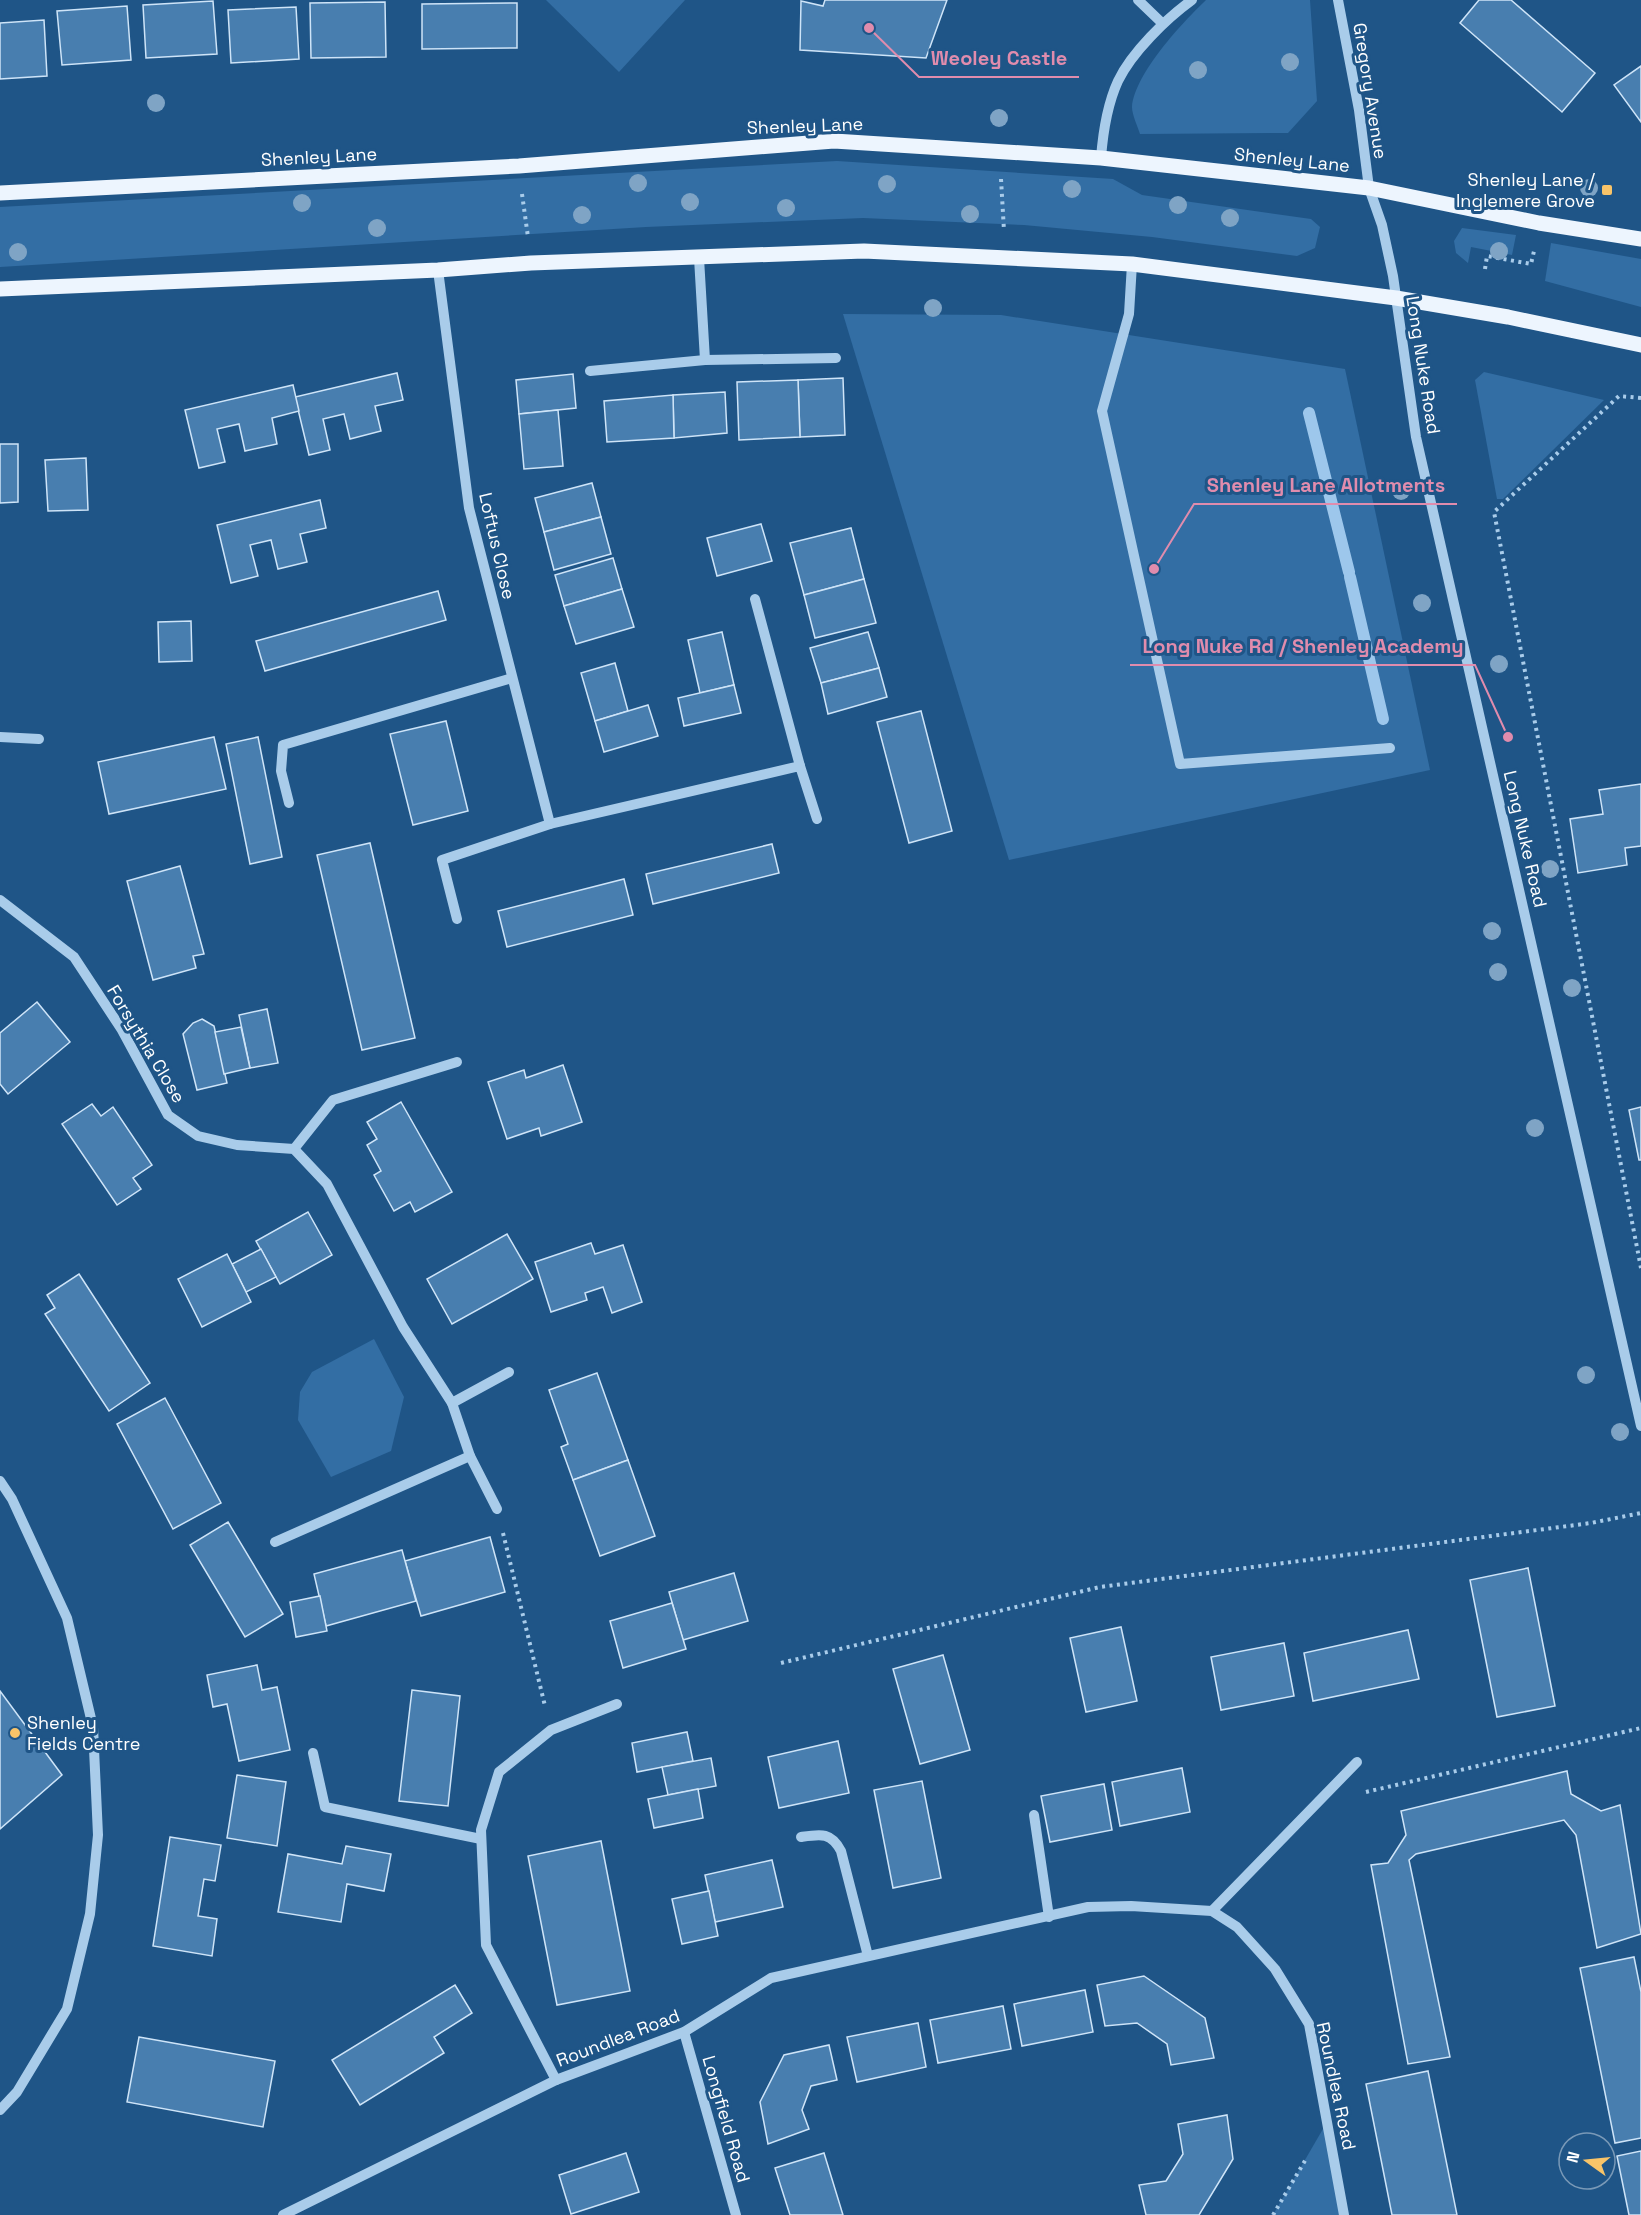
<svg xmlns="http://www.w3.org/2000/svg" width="1641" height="2215" viewBox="0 0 1641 2215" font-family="'Space Grotesk',sans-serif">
	<rect width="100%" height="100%" fill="#1f5587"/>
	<g fill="#336ea4">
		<polygon points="546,0 685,0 619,72"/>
		<path d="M1206,0H1310L1317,101L1288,133L1140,134C1138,127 1132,115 1132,107C1135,73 1183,22 1206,0Z"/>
		<polygon points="837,161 1113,179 1142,195 1311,219 1320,227 1315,248 1297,256 1152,237 1024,225 863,218 646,227 0,267 0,207"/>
		<polygon points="1462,228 1516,235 1512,255 1471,247 1468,263 1456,253 1454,241"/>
		<polygon points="1551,243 1641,259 1641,307 1545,281"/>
		<polygon points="843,314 1001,315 1345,369 1430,770 1009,860"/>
		<polygon points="1484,372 1604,400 1503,499 1497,499 1475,380"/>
		<polygon points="374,1339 404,1397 391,1451 331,1477 298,1420 300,1392 312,1372"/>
		<polygon points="1327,2122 1344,2215 1273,2215"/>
	</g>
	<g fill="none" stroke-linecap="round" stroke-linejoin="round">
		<g stroke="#9dc7ec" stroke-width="12">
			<polyline points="1309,413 1349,572"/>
			<polyline points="1350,577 1383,719"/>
		</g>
	</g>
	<g fill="#487eaf" stroke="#cee4f8" stroke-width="1.5">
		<polygon points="825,0 947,0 926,58 800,50 801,1 823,6"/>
		<polygon points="1479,0 1511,0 1595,73 1562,112 1460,23"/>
		<polygon points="213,1 217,54 146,58 143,5"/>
		<polygon points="385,2 386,57 311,58 310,3"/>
		<polygon points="517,3 517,48 422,49 422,4"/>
		<polygon points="127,6 131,60 62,65 57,11"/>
		<polygon points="296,7 299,59 231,63 228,10"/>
		<polygon points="44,20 47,76 0,79 0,23"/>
		<polygon points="1641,66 1641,122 1614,85"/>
		<polygon points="397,373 403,400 375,406 381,431 350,439 344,414 323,419 330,450 309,455 295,397"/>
		<polygon points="573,374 576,408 519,414 516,380"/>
		<polygon points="843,378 845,435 800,437 798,380"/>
		<polygon points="798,380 800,437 739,440 737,382"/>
		<polygon points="293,385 299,411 272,418 277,444 245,451 239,424 217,429 225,462 199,468 185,410"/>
		<polygon points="725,392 727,433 674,438 673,395"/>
		<polygon points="673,395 674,438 607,442 604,401"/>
		<polygon points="558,410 563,466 524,469 519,414"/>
		<polygon points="0,444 18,444 18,502 0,503"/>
		<polygon points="86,458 88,510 48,511 45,460"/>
		<polygon points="592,483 601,517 544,532 535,498"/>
		<polygon points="320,500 326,528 300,534 307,562 278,569 271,540 250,545 258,576 231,583 217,525"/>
		<polygon points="601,517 611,554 554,570 544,532"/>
		<polygon points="761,524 772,561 717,576 707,538"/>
		<polygon points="851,528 864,579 804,595 790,543"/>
		<polygon points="613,558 622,589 564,606 555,575"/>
		<polygon points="864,579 876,623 815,638 804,595"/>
		<polygon points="622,589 634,627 576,644 564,606"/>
		<polygon points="438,591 446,620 265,671 256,641"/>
		<polygon points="191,621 192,661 159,662 158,622"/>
		<polygon points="722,632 734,685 700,693 688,640"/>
		<polygon points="868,632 879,668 821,683 810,648"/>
		<polygon points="615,663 628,711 595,721 581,673"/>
		<polygon points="879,668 887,697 828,714 821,683"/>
		<polygon points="734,685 741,713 684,726 678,698"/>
		<polygon points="648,705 658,736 604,752 595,721"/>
		<polygon points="921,711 952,831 909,843 877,722"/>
		<polygon points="446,721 468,811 413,825 390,734"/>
		<polygon points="214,737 226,789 109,814 98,762"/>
		<polygon points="258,737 282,857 250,864 226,744"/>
		<polygon points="1641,784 1641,846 1625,848 1627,865 1578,873 1570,819 1603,814 1599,790"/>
		<polygon points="370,843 415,1038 362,1050 317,855"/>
		<polygon points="772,844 779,873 653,904 646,874"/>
		<polygon points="180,866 204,954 193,956 196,968 153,980 127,881"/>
		<polygon points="624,879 633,915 507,947 498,911"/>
		<polygon points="37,1002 70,1042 8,1094 0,1084 0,1033"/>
		<polygon points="267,1009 278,1063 250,1068 239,1015"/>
		<polygon points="202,1019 214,1026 227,1083 197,1090 183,1034 193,1023"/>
		<polygon points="241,1027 250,1068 224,1074 215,1032"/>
		<polygon points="563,1065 582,1122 541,1136 539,1128 507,1139 488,1082 524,1070 526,1078"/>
		<polygon points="401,1102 452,1192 415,1212 410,1202 394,1211 374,1175 381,1171 367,1145 377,1139 367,1122"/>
		<polygon points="92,1104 101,1116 113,1107 152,1165 133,1178 141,1189 117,1205 62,1124"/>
		<polygon points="1641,1107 1641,1160 1639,1160 1629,1110"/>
		<polygon points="308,1212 332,1255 280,1284 256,1241"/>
		<polygon points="507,1234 533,1279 452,1324 427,1279"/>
		<polygon points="591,1243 595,1254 623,1245 642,1302 612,1313 603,1287 585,1293 587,1300 551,1312 535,1262"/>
		<polygon points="261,1249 276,1277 246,1292 232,1264"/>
		<polygon points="227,1254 251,1302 202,1327 178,1279"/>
		<polygon points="79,1274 150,1383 109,1411 45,1314 55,1308 47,1295"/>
		<polygon points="597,1373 628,1460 573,1480 561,1447 568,1444 549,1390"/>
		<polygon points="165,1398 221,1503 173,1529 117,1424"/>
		<polygon points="628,1460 655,1536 600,1556 573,1480"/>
		<polygon points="228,1522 283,1614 245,1637 190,1545"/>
		<polygon points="490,1537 505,1592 421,1616 405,1561"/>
		<polygon points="402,1550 416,1601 326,1626 314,1574"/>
		<polygon points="1528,1568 1555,1706 1497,1717 1470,1580"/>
		<polygon points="734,1573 748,1621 683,1640 669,1592"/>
		<polygon points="320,1596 327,1631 296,1637 290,1602"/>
		<polygon points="672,1603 686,1649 623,1668 610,1621"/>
		<polygon points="1121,1627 1137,1701 1086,1712 1070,1638"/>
		<polygon points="1408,1630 1419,1679 1313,1701 1304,1653"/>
		<polygon points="1284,1643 1294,1696 1221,1710 1211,1657"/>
		<polygon points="943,1655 970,1750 920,1764 893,1669"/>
		<polygon points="257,1665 262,1690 277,1687 290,1750 239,1761 227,1704 213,1707 207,1675"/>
		<polygon points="412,1690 460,1696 448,1806 399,1801"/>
		<polygon points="0,1691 62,1775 0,1829"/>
		<polygon points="687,1732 693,1761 637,1772 632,1743"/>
		<polygon points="838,1741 849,1793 779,1808 768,1757"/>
		<polygon points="711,1758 716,1786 668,1795 662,1767"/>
		<polygon points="1182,1768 1190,1812 1120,1826 1112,1782"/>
		<polygon points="1567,1771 1571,1794 1601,1811 1620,1805 1641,1934 1597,1948 1576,1835 1564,1820 1416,1854 1409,1860 1450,2057 1408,2064 1371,1865 1388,1863 1406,1835 1401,1811"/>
		<polygon points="237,1775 286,1782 277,1846 227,1838"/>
		<polygon points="922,1781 941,1878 893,1888 874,1790"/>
		<polygon points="1104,1784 1112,1830 1050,1842 1041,1796"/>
		<polygon points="698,1789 703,1818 654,1828 648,1799"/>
		<polygon points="170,1837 221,1845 215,1881 204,1879 198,1916 217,1919 212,1956 153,1946"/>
		<polygon points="601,1841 630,1991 557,2005 528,1856"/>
		<polygon points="346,1846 391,1854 384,1891 347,1884 341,1922 278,1912 288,1854 342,1864"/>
		<polygon points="772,1860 783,1907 715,1922 705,1875"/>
		<polygon points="709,1891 718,1936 682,1944 672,1899"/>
		<polygon points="1634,1957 1641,1992 1641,2138 1615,2143 1580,1968"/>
		<polygon points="1144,1976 1205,2018 1214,2058 1171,2065 1167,2044 1137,2023 1105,2026 1097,1985"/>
		<polygon points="455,1985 472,2013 434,2037 444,2053 360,2105 332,2060"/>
		<polygon points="1085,1990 1093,2032 1022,2046 1014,2004"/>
		<polygon points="1003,2006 1011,2049 938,2063 930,2020"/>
		<polygon points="918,2023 926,2067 857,2082 847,2037"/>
		<polygon points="139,2037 275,2061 263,2127 127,2102"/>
		<polygon points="829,2045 837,2080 811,2086 802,2110 809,2129 768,2144 760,2102 784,2055"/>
		<polygon points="1428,2071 1457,2215 1392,2215 1366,2084"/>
		<polygon points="1227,2115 1233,2159 1199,2215 1146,2215 1139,2185 1166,2181 1183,2154 1178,2124"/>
		<polygon points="1641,2151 1641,2215 1629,2215 1617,2156"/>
		<polygon points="626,2153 639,2192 571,2214 559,2175"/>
		<polygon points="824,2153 843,2215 790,2215 775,2168"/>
	</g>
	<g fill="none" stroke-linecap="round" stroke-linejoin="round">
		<g stroke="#a9ccea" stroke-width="4" stroke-dasharray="3 4.5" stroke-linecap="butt">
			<polyline points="1001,179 1004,231"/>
			<polyline points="522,194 528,237"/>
			<polyline points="1485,269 1487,256 1531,264 1534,251"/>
			<polyline points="1641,398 1619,396 1494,512 1641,1268"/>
			<polyline points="503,1533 545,1706"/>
			<polyline points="781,1663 1100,1587 1591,1523 1641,1513"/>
			<polyline points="1366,1792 1641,1728"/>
			<polyline points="1273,2215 1306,2159"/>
		</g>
		<g stroke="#a9ccea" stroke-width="10">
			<polyline points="1138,0 1162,23"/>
			<polyline points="1338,0 1359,110 1369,188 1382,225 1393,276 1416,437 1641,1426"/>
			<path d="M1101,158C1103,132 1107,105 1118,81C1132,52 1166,19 1192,0"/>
			<polyline points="699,258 705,360"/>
			<polyline points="1132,264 1129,314 1102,411 1180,764 1390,748"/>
			<polyline points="438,270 469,508 550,824"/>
			<polyline points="590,371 705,360 836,358"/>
			<polyline points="755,599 800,766"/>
			<polyline points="0,737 39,739"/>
			<polyline points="289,803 281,771 283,745 512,678"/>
			<polyline points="0,900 74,957 122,1030 168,1115 198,1136 237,1145 294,1149 327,1184 403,1327 452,1403 470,1456 497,1509"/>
			<polyline points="457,919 442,860 550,824 800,766 817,819"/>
			<polyline points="294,1149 333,1100 457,1062"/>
			<polyline points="452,1403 509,1372"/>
			<polyline points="0,1481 12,1499 67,1618 93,1727 98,1835 90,1914 67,2009 17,2092 0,2110"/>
			<polyline points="275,1542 470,1456"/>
			<polyline points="313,1753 325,1807 481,1839"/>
			<polyline points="1034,1815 1049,1917"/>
			<path d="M801,1837C821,1834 831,1832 841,1851L868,1956"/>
			<polyline points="1212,1911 1357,1762"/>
			<polyline points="684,2032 736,2215"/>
			<polyline points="556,2080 486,1945 481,1830 499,1772 551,1730 617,1704"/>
			<polyline points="283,2215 556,2080 684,2032 771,1978 1088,1907 1131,1906 1212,1911 1237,1927 1275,1969 1309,2024 1344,2215"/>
		</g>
		<g stroke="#edf5fe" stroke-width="15">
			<polyline points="0,193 519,166 834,141 1101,158 1369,188 1539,223 1641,239"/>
			<polyline points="0,289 438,270 531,263 864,251 1132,264 1396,298 1508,317 1641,345"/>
		</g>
	</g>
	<g fill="#7fa4c5">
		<circle cx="1290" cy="62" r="9"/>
		<circle cx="1198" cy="70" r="9"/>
		<circle cx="156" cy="103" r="9"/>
		<circle cx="999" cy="118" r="9"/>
		<circle cx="638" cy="183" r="9"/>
		<circle cx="887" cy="184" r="9"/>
		<circle cx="1589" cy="188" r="9"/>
		<circle cx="1072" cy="189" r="9"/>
		<circle cx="690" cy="202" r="9"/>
		<circle cx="302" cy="203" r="9"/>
		<circle cx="1178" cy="205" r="9"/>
		<circle cx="786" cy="208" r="9"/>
		<circle cx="970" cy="214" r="9"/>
		<circle cx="582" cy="215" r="9"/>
		<circle cx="1230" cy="218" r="9"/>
		<circle cx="377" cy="228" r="9"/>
		<circle cx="1499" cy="251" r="9"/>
		<circle cx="18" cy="252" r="9"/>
		<circle cx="933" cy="308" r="9"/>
		<circle cx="1401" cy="491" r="9"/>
		<circle cx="1422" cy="603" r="9"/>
		<circle cx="1499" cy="664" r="9"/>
		<circle cx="1550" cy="869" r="9"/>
		<circle cx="1492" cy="931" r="9"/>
		<circle cx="1498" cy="972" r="9"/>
		<circle cx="1572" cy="988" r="9"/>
		<circle cx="1535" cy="1128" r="9"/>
		<circle cx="1586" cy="1375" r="9"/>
		<circle cx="1620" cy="1432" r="9"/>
	</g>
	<g fill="#f8c469" stroke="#1f5587" stroke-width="2">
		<rect x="1601" y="184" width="12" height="12" rx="3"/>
		<circle cx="15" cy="1733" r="6"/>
	</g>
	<g text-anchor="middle" stroke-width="6" stroke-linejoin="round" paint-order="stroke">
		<g font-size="18" fill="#fff" stroke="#1f5587">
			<text transform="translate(1370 91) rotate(81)" y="6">Gregory Avenue</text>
			<text transform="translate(805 126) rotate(-2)" y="6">Shenley Lane</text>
			<text transform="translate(319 157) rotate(-3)" y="6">Shenley Lane</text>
			<text transform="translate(1292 160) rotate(6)" y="6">Shenley Lane</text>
			<text transform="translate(1423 365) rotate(81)" y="6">Long Nuke Road</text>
			<text transform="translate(497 546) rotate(77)" y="6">Loftus Close</text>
			<text transform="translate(1525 839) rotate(77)" y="6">Long Nuke Road</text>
			<text transform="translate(146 1044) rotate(59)" y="6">Forsythia Close</text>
			<text transform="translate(618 2038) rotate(-21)" y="6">Roundlea Road</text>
			<text transform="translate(1336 2086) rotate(78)" y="6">Roundlea Road</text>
			<text transform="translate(726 2119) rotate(74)" y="6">Longfield Road</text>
		</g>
		<g font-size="18" fill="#fff" stroke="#1f5587" text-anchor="end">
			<text x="1595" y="186">Shenley Lane /<tspan x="1595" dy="21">Inglemere Grove</tspan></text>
			<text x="27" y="1729" text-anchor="start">Shenley<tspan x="27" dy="21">Fields Centre</tspan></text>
		</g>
	</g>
	<path fill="none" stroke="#e08cad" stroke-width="2" d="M869 28L919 77H1079M1154 569L1194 504H1457M1508 737L1475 665H1130"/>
	<g fill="#e08cad" stroke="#1f5587" stroke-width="2">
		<circle cx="869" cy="28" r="6"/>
		<circle cx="1154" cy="569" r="6"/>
		<circle cx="1508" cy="737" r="6"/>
	</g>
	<g font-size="20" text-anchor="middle" font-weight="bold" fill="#e08cad" stroke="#1f5587" stroke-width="6" stroke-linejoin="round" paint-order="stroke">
		<text x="999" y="65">Weoley Castle</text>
		<text x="1326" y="492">Shenley Lane Allotments</text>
		<text x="1303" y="653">Long Nuke Rd / Shenley Academy</text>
	</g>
	<g transform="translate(1587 2161) rotate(285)"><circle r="28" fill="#1f5587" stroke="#7999b7" stroke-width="1.5"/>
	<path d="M0-4.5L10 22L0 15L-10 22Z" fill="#f8c469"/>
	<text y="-9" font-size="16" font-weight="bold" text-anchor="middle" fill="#ffffff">N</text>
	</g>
</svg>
